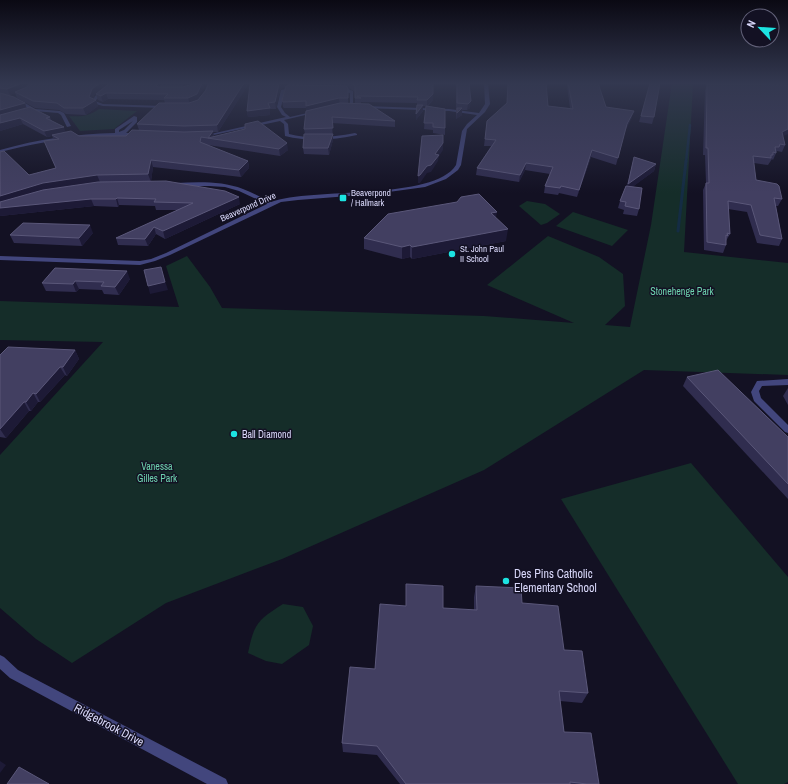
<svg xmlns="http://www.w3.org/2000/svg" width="788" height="784" viewBox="0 0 788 784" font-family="'Archivo Narrow',sans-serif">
	<rect width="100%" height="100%" fill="#131123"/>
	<g fill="#152d29">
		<polygon points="672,83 693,84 684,252 788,263 788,375 644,370 484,470 282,559 166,603 72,663 36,639 0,608 0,455 103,342 0,340 0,301 179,307 166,266 187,256 210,287 222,308 484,316 574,323 487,285 548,236 599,257 623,274 625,306 605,325 630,327 651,225"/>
		<path d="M99,109L137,111L114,129L80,131L69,116C81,117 89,116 99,109Z"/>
		<polygon points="527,201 545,204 560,214 547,223 541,225 519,206"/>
		<polygon points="573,212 628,230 612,246 556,226"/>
		<polygon points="691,463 788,577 788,782 784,784 738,784 561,499"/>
		<path d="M283,604L303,607L313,626L309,645L282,664L266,661L248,653C254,623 258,620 283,604Z"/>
	</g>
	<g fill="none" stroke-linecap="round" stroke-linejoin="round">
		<polyline stroke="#142c44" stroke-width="2.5" points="686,162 690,125"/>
		<polyline stroke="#142c44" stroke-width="3" points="678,231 686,161"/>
		<g fill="#42467d" fill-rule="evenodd">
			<polygon points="208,83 212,83 204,100 201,101"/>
			<path d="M484,83H488L490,104L485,112L467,129L461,165L458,170L446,179L425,187L374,194L298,200L281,202L170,255L155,261L140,265L0,260V256L140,261L151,259L166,253L267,204L239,191L225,187L209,186H174V184L176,183C199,182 222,181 243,189C253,193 262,198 271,202C312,187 434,201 456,165L462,131L467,124L477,115L449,111L365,108L363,107L365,106L449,109L479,113L485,104Z"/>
			<path d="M295,87L296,89L285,91L281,107L285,113L290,117L316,111L318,112L284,120L288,124L289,134C311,140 333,137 355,133L357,134V135C333,140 309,142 285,136L284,124L280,121L204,137L202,136L286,117L282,115L277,107L281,90Z"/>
			<polygon points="339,88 348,89 353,91 353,108 350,107 350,93 338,90"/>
			<polygon points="105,90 106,92 98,98 95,101 103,104 164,106 166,107 164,108 103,106 92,103 95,96"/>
			<polygon points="0,95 20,100 35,109 60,111 64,113 71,126 67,127 61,115 58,113 34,111 27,113 27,111 31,110 17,102 0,97"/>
			<path d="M134,116L137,117V122L126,133H137L139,134V135C121,137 103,135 86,137C56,139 28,145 0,152V150C38,139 76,134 115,133V129ZM133,121L124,130L119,132V130Z"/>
			<polygon points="788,379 788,385 762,386 759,391 761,398 788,425 788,433 785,432 754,401 751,392 757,381"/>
			<polygon points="0,655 4,657 18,670 226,779 228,784 207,784 10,678 0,669"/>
		</g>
	</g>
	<g fill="#302d4f" fill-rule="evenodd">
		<path d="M0,83H192L190,85L198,99L206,90L209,83H249L218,132H213L214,136L288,150L280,156L208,145L248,161L249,168L241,177L153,167L151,181L240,204L165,239L156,234L148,246L118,245L116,238L178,210H156L155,206L119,205L118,207L94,206L0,216V152L29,175L56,168L44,141L54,140L52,136L47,137L23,124L0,131ZM106,86L96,94L98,100L103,102L108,99L164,100L165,103L137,124L139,130L126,136H79L66,132L51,120L50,117L26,108L25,103L5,95H10L15,93L17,98L35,108L59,110L66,114L86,115L98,106L96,100L93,99L94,95Z"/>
		<path d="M280,83H433V100L428,106L445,109V135L433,133V130L424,129L426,106H423V111L416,120L417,103L361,102V104L395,121V127L332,123L333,140L329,155L304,154L303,148L305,134L304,129L306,111V108H284L283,107L282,100L285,87L280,90L276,109H270V115L248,117L247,111ZM348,87L349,88L355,92V104L348,103Z"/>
		<polygon points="456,83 469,83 470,108 467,110 462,110 462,115 456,119"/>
		<polygon points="507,83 546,83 548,106 570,108 567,86 567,83 598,83 606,107 632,117 625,131 616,165 591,157 577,197 559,193 558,195 544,193 545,186 550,174 525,170 519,182 476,175 477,168 491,146 484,146 487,121 507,104"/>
		<polygon points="650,83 654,117 652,124 639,122"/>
		<polygon points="707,84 783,137 785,145 782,152 777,151 773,160 772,159 768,165 754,163 756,180 782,199 778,206 776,206 782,239 779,246 757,243 747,212 728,209 730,234 726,241 726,245 723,253 704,250 703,190 706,183 705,155 703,155 705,90"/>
		<polygon points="634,157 656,164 654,171 632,187 639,209 637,216 623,214 624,210 618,208 620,201 627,186"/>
		<polygon points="496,218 506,241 412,259 410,257 402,259 364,249 364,238"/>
		<polygon points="93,233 82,246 14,243 10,235"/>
		<polygon points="55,268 130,279 119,295 104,294 102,290 79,289 76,292 46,291 42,283"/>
		<polygon points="75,350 79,359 67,376 65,375 40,402 38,402 31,411 29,411 6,438 0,437 0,355"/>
		<polygon points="687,377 788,437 788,499 683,386"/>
		<polygon points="788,388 788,405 783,396"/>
		<polygon points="476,586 522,603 564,650 588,693 582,703 560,701 564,732 599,784 400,784 377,755 343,752 342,743 375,669 443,608 474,610 474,597"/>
	</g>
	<g fill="#1d1a36">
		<polygon points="22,83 31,83 25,89 15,92 15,93 10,95 7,89"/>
		<polygon points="100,83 110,83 94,95 91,103 96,100 98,106 86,115 83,108 92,89"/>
		<polygon points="159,83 160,83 161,88 156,86"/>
		<polygon points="182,83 192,83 190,86 184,88"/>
		<polygon points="202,83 206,83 198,100 190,104 188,98"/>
		<polygon points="244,83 249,83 218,132 217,125"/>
		<polygon points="280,83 288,83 288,86 280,90 276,109 275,102 279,84"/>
		<polygon points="106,93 108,99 103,102 101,96"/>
		<polygon points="433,94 433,100 427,106 427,100"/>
		<polygon points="339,98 340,105 306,112 306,106"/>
		<polygon points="471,101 470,108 467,110 468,104"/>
		<polygon points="25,103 27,110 0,117 0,110"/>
		<polygon points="423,105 423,111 416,120 416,114"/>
		<polygon points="270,108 270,115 248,117 247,111"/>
		<polygon points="462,108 462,115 456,119 457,113"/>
		<polygon points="634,111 632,117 625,131 627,124"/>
		<polygon points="20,118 23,124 0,131 0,123"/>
		<polygon points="64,127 66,134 52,135 52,136 47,137 44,131"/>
		<polygon points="788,129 788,134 779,138 782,132"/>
		<polygon points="213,131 214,138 208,138"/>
		<polygon points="333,134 333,140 329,155 328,148"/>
		<polygon points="287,143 288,150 280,156 279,149"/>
		<polygon points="443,143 443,150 439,156 438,161 431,172 427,173 420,183 418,183 418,176"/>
		<polygon points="592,150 591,157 577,197 579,190"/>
		<polygon points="151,160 153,167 151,182 148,174"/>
		<polygon points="248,161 249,168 241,177 239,170"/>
		<polygon points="526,163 525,170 519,182 520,175"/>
		<polygon points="656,164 654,171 626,192 628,184"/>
		<polygon points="97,175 100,182 0,205 0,196 43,183"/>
		<polygon points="239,197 240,204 165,239 163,231"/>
		<polygon points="117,198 119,205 118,207 116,199"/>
		<polygon points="91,199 94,206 0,216 0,208"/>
		<polygon points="497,212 495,223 491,213"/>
		<polygon points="90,225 93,233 82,246 79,238"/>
		<polygon points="154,227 156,234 148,246 145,239"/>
		<polygon points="508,229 506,241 412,259 412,247"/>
		<polygon points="410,245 410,257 402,259 402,247"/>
		<polygon points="127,271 130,279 119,295 115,287"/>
		<polygon points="163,275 168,290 150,294 148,286"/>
		<polygon points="75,281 79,289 76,292 73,284"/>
		<polygon points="75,350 79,359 67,376 63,367"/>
		<polygon points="60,367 65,375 40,402 36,394"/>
		<polygon points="33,393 38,402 31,411 26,402"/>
		<polygon points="24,402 29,411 6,438 0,429"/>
		<polygon points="0,761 6,765 0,773"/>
	</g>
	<g fill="#423f61" stroke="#5a5779">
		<polygon points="0,83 22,83 7,89 0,88"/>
		<polygon points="30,83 100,83 92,89 89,97 96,100 83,108 64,108 57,103 33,101 15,92 27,87"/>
		<polygon points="110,83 159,83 156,86 159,87 183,87 193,84 194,83 202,83 197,94 188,98 164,98 168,94 106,93 101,96 96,94"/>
		<polygon points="209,83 244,83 217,125 184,126 137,124 159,103 189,103 198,100 206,90"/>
		<polygon points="250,83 280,83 279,84 275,102 268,103 270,108 247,111"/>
		<polygon points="351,83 433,83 433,94 427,100 417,100 418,97 357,96 361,98 355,98 355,86"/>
		<polygon points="457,83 469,83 471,101 468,104 457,103"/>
		<polygon points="508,83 546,83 548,106 573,109 568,83 598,83 606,107 634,111 627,124 618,158 592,150 579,190 561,186 560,188 545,186 553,167 526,163 520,175 477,168 496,140 485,139 487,121 507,103"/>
		<polygon points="650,83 660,83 654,117 641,116"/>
		<polygon points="707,84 788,85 788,129 782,132 785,145 780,144 779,147 775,147 776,153 773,152 773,155 771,155 771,158 753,156 756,180 777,184 779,186 782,199 774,198 782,239 760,235 751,205 728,201 730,234 727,233 728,236 726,235 726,245 707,242 706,183 709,183 708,148 706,148"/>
		<polygon points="289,85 346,86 348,88 348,98 339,98 306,106 306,101 283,102 282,100 286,86"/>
		<polygon points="0,93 14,97 25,103 0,110"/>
		<polygon points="340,103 369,104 395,121 332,117 333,128 304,129 306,111"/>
		<polygon points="417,105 423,105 416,114"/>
		<polygon points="426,106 445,109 445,128 433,127 433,123 424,123"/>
		<polygon points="30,107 50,117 46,118 64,127 44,131 20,118 0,123 0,115"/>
		<polygon points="457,108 462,108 457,113"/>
		<polygon points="258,121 287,143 279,149 201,137 200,142 248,161 239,170 151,160 148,174 97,175 43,183 0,196 0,152 4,151 29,175 56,168 44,141 59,139 52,135 71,131 79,136 126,136 132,130 184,132 213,131 208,138 245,129 245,124"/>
		<polygon points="304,134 333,134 328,148 303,148"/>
		<polygon points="443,135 443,143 435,154 439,155 431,165 427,166 420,175 418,176 422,136"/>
		<polygon points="634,157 656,164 628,184"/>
		<polygon points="166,181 225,191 239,197 163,231 154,227 145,239 116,238 193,203 154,202 156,199 117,198 116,199 91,199 0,208 0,202 43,190 98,182"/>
		<polygon points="626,186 642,188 639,209 625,206 626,202 620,201"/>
		<polygon points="479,194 497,212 491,213 508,229 412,247 410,245 402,247 364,238 388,214 457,202 461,197"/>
		<polygon points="23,223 90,225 79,238 10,235"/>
		<polygon points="161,267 165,282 148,286 144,270"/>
		<polygon points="55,268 127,271 115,287 101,286 104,282 75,281 73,284 42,283"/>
		<polygon points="8,347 75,350 63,367 60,367 36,394 33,393 26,402 24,402 0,429 0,355"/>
		<polygon points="718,370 788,437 788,484 687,377"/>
		<polygon points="406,584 443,586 443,608 477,610 476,586 521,588 522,603 558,606 564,650 582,651 588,693 559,691 564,732 591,733 599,784 587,784 570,782 570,784 406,784 377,746 342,743 350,667 375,669 380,604 406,606"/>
		<polygon points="19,767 49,784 7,784"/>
	</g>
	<linearGradient id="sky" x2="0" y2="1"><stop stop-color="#0a0913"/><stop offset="0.43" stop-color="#333850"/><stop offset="1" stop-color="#333850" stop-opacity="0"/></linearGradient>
	<rect width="788" height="193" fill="url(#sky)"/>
	<g fill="#1ce3e1" stroke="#131123" stroke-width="1.5">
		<rect x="339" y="194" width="8" height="8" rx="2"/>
		<circle cx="452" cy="254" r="4"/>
		<circle cx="234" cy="434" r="4"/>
		<circle cx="506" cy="581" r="4"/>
	</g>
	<g text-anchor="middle" stroke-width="3" stroke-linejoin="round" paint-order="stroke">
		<g font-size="9" fill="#d9d8fa" stroke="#131123" text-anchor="start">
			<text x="351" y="196">Beaverpond<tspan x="351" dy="10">/ Hallmark</tspan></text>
			<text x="460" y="252">St. John Paul<tspan x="460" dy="10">II School</tspan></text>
		</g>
		<g font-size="9" fill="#d9d8fa" stroke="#131123">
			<text transform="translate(248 207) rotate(-24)" y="3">Beaverpond Drive</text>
		</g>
		<g font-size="10" fill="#6dd2ae" stroke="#131123">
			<text x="682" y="295">Stonehenge Park</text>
			<text x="157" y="470">Vanessa<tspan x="157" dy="12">Gilles Park</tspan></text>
		</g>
		<g font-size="10" fill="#d9d8fa" stroke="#131123" text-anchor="start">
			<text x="242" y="438">Ball Diamond</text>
		</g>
		<g font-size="12" fill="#d9d8fa" stroke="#131123" text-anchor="start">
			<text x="514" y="578">Des Pins Catholic<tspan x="514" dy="14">Elementary School</tspan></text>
		</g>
		<g font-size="12" fill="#d9d8fa" stroke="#131123">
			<text transform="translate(109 725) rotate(28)" y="4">Ridgebrook Drive</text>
		</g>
	</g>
	<g transform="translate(760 28) rotate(295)"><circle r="19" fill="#131123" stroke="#626179"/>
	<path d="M0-3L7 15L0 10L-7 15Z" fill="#1ce3e1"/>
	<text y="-6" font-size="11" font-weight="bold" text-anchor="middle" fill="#d9d8fa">N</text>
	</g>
</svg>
